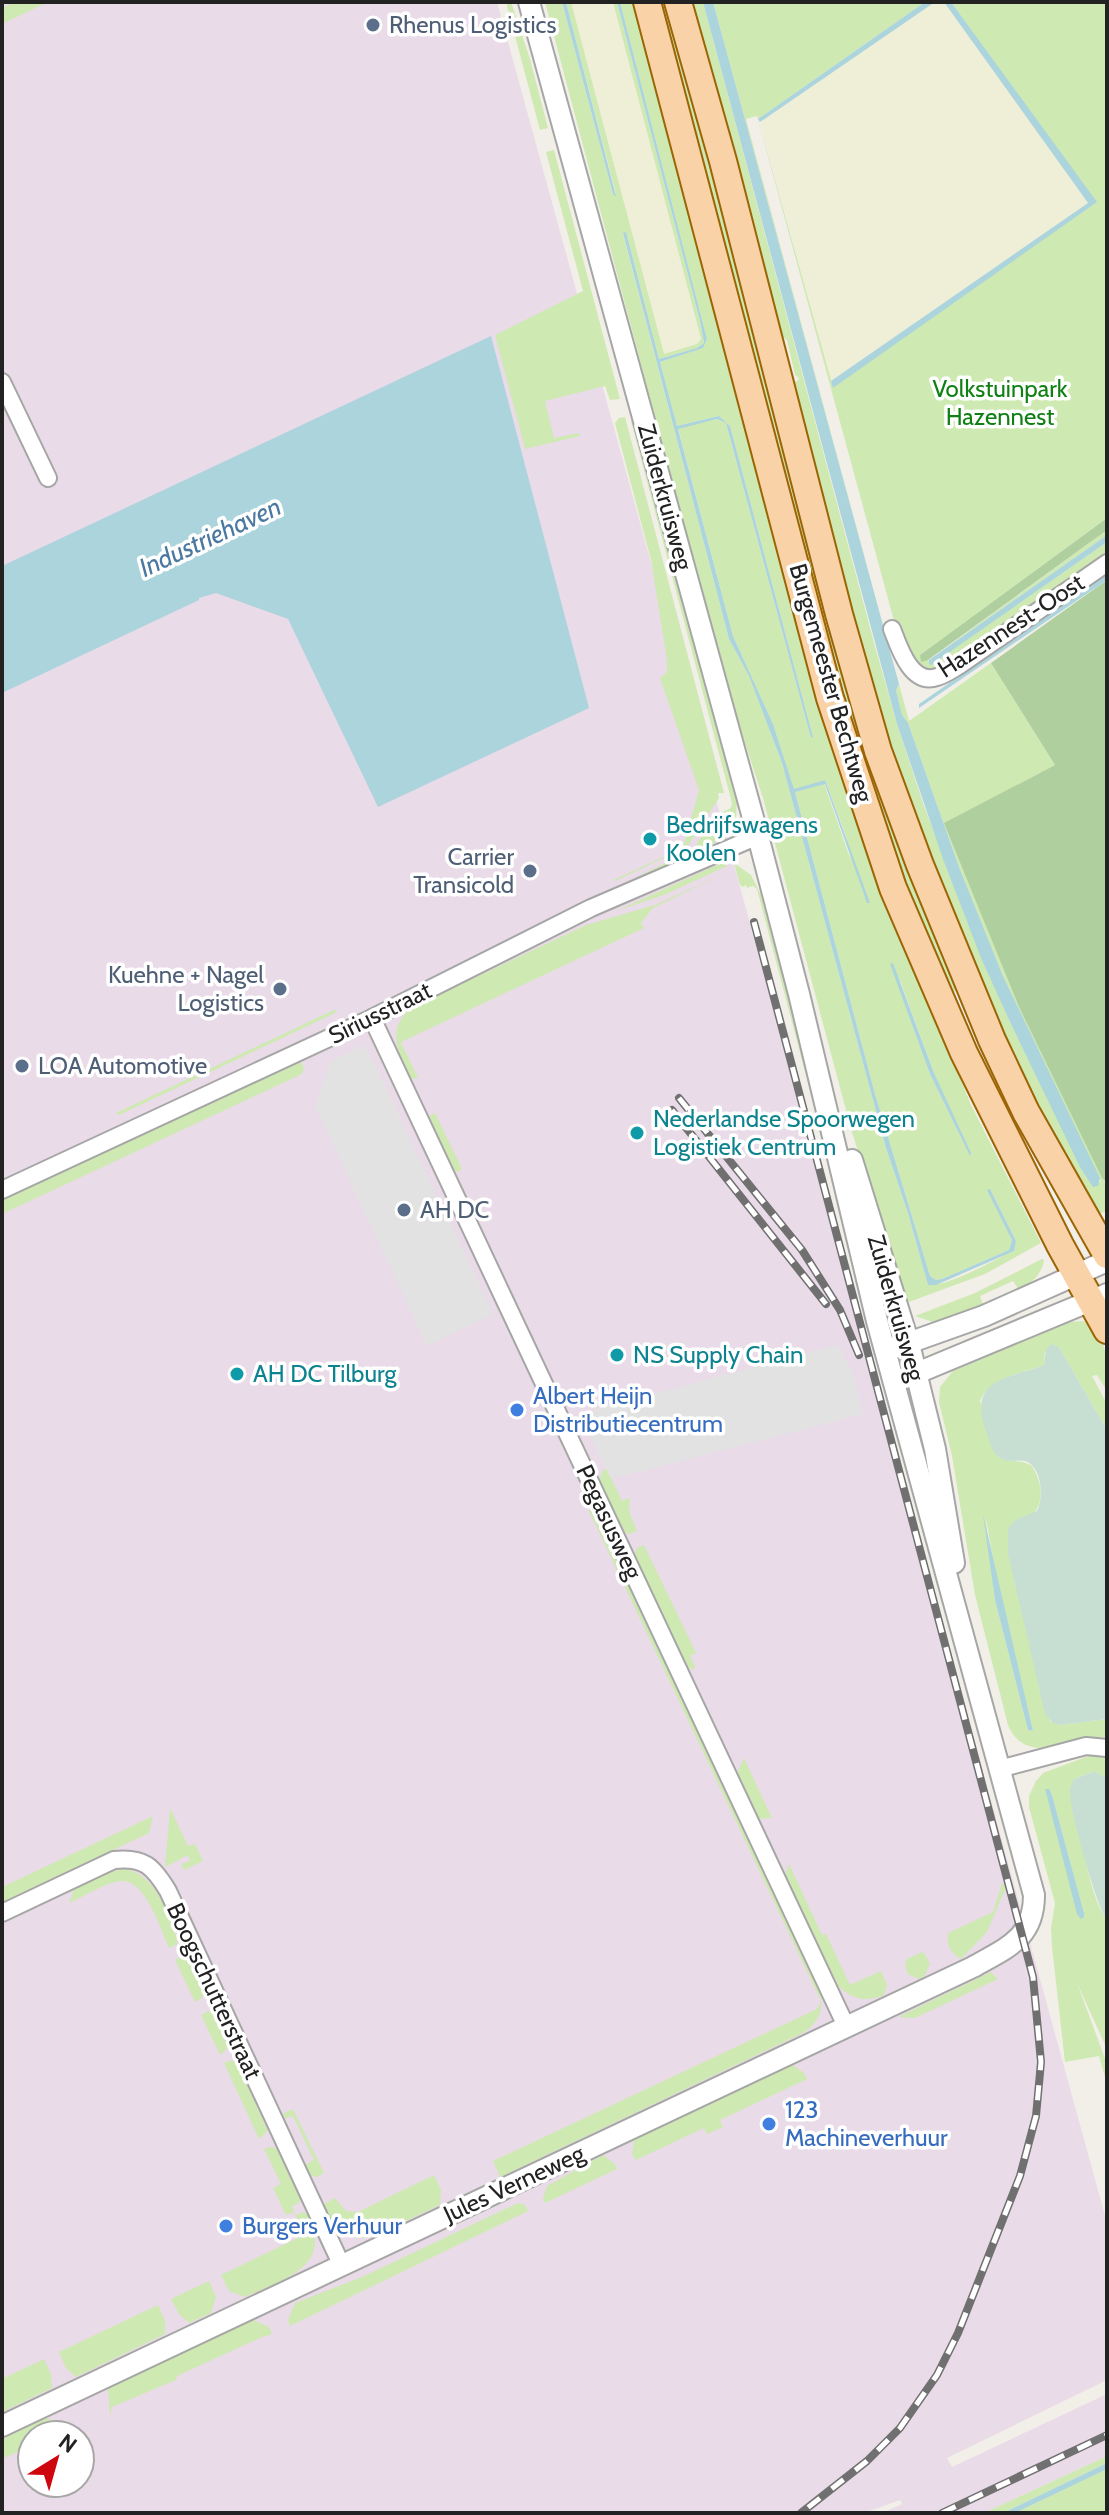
<svg xmlns="http://www.w3.org/2000/svg" width="1109" height="2515" viewBox="0 0 1109 2515" font-family="Cabin,sans-serif">
	<rect width="100%" height="100%" fill="#f2efe9"/>
	<path fill="#eadbe8" fill-rule="evenodd" d="M2,2H497L1107,2223V2380L947,2458L952,2467L1107,2394V2456L984,2513H882L902,2504L900,2500L864,2513H2V679L485,419L2,576ZM32,2435H80V2483H32Z"/>
	<g fill="#eeefd6">
		<polygon points="571,2 613,2 700,337 697,344 663,354"/>
		<polygon points="935,2 944,2 1088,203 831,381 760,122"/>
	</g>
	<g fill="#cfe9b2" fill-rule="evenodd">
		<polygon points="15,2 48,2 2,24 2,8"/>
		<polygon points="506,2 511,2 530,59 548,128 540,130"/>
		<path d="M545,2H562L613,194H616L566,2H571L664,354L697,344L701,339L613,2H617L700,321L704,343L697,348L659,359L626,232L623,234L729,639L749,676L782,763L886,1148L908,1213L928,1285C950,1286 992,1261 1013,1251L1016,1241L990,1189L1012,1240L1009,1250L942,1279L936,1280L930,1276L875,1094L795,792L824,783L851,861L846,836L825,780L794,790L773,724L733,636L678,428L717,419L726,423L811,738L813,737L730,426L719,416L677,426L660,362L702,348L707,339L620,2H640L728,335L942,1034L971,1105L1041,1243L985,1274L906,1303L851,1129L763,798L726,685ZM891,964L901,983L934,1073L970,1156L930,1074Z"/>
		<polygon points="658,2 671,2 960,989 949,994 891,847 850,724"/>
		<polygon points="689,2 703,2 876,650 897,724 923,803 967,921 1010,1022 1087,1178 1101,1182 1003,976 959,867 908,723 902,716 896,690 899,684 713,2 925,2 758,119 833,387 1096,202 951,2 1107,2 1107,518 920,655 929,660 1107,530 1107,535 929,660 930,665 1107,542 1107,556 957,660 923,679 906,665 757,116 746,119 909,721 991,663 1055,765 945,823 1019,1007 1107,1187 1107,1211 1096,1215 1029,1095 939,891 876,706 790,383 793,380 797,382 799,378 795,375 787,340 777,333"/>
		<polygon points="554,150 620,399 610,400 605,386 545,401 554,438 579,433 580,436 525,449 495,335 583,291 546,152"/>
		<polygon points="625,417 724,793 718,793 719,798 689,844 683,849 615,881 613,880 683,848 699,790 660,678 667,672 667,660 651,560 615,423 619,418"/>
		<polygon points="636,419 737,801 736,818 726,835 719,814 731,808 732,803 631,421"/>
		<polygon points="709,826 718,830 720,840 659,871 625,883 693,849"/>
		<polygon points="727,863 727,866 664,895 616,911 717,865"/>
		<polygon points="734,863 751,875 761,895 870,1308 868,1312 757,889 753,886 747,888 746,885 743,887 740,885"/>
		<path d="M723,874L653,908L641,923L644,928L401,1042L418,1078L410,1079C398,1053 385,1027 413,1007L586,925L655,905Z"/>
		<polygon points="336,1009 335,1013 119,1115 116,1113"/>
		<polygon points="299,1060 304,1067 302,1074 2,1214 2,1200"/>
		<polygon points="435,1113 462,1169 457,1172 454,1171 428,1117"/>
		<path d="M1042,1259L1044,1260C1041,1276 1032,1282 1019,1290L1013,1281L980,1296L984,1306L936,1323L915,1316L975,1293Z"/>
		<path d="M1083,1321C1109,1334 1107,1363 1107,1391L1097,1375L1092,1376L1107,1404V1430L1059,1347L1045,1352L1044,1365C1023,1373 988,1378 980,1401L999,1457C1010,1463 1022,1459 1032,1466C1041,1481 1045,1499 1034,1513L1050,1721L1060,1725L1107,1719V1737C1074,1738 1026,1768 1008,1725L975,1595L952,1456L939,1402L940,1387L953,1371L1069,1322ZM985,1514L998,1586L1033,1731L1028,1730L995,1600Z"/>
		<polygon points="607,1469 622,1501 630,1498 629,1511 637,1531 630,1534 623,1532 599,1480 603,1470"/>
		<path d="M588,1509L597,1514L819,1986C825,2006 821,2022 803,2033L500,2177L493,2161L817,2009L821,2001Z"/>
		<polygon points="644,1545 696,1653 690,1656 695,1666 694,1669 687,1668 634,1554 637,1548"/>
		<path d="M1091,1755L1107,1757V1779L1095,1771L1074,1779C1080,1821 1084,1885 1107,1921V2049L1077,1983L1107,2064V2084L1099,2056L1065,2062L1052,1947L1051,1928L1055,1903L1029,1807V1796L1036,1781L1043,1773ZM1045,1789L1052,1795L1084,1913L1079,1917Z"/>
		<polygon points="744,1758 771,1816 772,1818 758,1819 737,1773"/>
		<polygon points="170,1808 188,1846 195,1844 203,1861 184,1870 181,1864 190,1861 188,1855 165,1867"/>
		<polygon points="153,1816 149,1833 2,1902 2,1887"/>
		<path d="M789,1864L822,1935L826,1934L850,1985L881,1971L887,1985L884,1995C866,2003 852,1999 838,1986L785,1875Z"/>
		<path d="M124,1869C156,1873 167,1914 178,1940L177,1944L169,1948C161,1930 145,1878 121,1881C104,1883 85,1896 69,1903L75,1887L108,1872Z"/>
		<path d="M1002,1883L1006,1887L987,1932L961,1959C951,1953 946,1946 948,1933L993,1912Z"/>
		<polygon points="922,1952 925,1954 930,1964 924,1977 918,1979 908,1974 905,1965 907,1959"/>
		<polygon points="183,1956 187,1957 204,1993 202,1998 195,2002 175,1960"/>
		<polygon points="991,1972 998,1979 915,2018 898,2017"/>
		<polygon points="208,2011 213,2013 229,2047 220,2055 201,2015"/>
		<polygon points="230,2061 236,2061 268,2131 259,2139 224,2063"/>
		<polygon points="793,2065 804,2073 807,2079 720,2120 723,2127 707,2134 704,2128 636,2160 632,2154 634,2140"/>
		<polygon points="293,2109 324,2173 317,2177 308,2175 304,2165 314,2160 293,2116 282,2119 284,2113"/>
		<path d="M270,2147L277,2148L301,2198L299,2203L292,2206L296,2215L303,2212L308,2214C334,2268 283,2279 245,2297L229,2291L221,2275L304,2235L294,2212L286,2215L273,2188L281,2184L264,2149Z"/>
		<polygon points="603,2155 614,2163 617,2169 545,2203 543,2199 547,2186"/>
		<path d="M434,2175L441,2190L440,2205L371,2237C344,2242 333,2226 322,2205L335,2198L346,2211L358,2212Z"/>
		<polygon points="518,2203 525,2205 528,2211 290,2326 288,2320 295,2303 362,2277"/>
		<polygon points="209,2281 216,2297 211,2313 189,2323 179,2314 171,2299"/>
		<polygon points="158,2305 165,2321 165,2334 76,2377 66,2368 59,2352"/>
		<polygon points="253,2320 269,2327 272,2334 262,2337 177,2376 176,2380 112,2407 110,2416 108,2388"/>
		<polygon points="44,2359 51,2374 52,2388 2,2412 2,2379"/>
		<polygon points="46,2418 58,2422 62,2431 54,2435 32,2435 32,2445 2,2459 2,2438"/>
		<polygon points="1107,2456 1107,2463 1003,2513 984,2513"/>
		<polygon points="1107,2469 1107,2513 1015,2513 1100,2472"/>
	</g>
	<g fill="#afcf9f">
		<polygon points="1107,518 1107,530 928,660 921,662 920,655"/>
		<polygon points="1107,580 1107,1183 1102,1178 1019,1007 944,823 1055,765 991,663"/>
	</g>
	<g fill="#c7dfd3">
		<path d="M1052,1344L1059,1347L1107,1430V1719L1060,1725L1053,1723L1045,1714L1008,1554V1528L1015,1520L1037,1511C1044,1498 1042,1466 1025,1461C1016,1459 1008,1463 1000,1458C991,1452 989,1440 986,1431C968,1378 1005,1380 1044,1365L1046,1349Z"/>
		<path d="M1095,1771L1107,1779V1921C1096,1904 1069,1810 1070,1791C1070,1787 1073,1782 1074,1779Z"/>
	</g>
	<g fill="#e2e2e2">
		<polygon points="365,1045 493,1314 427,1346 315,1106 331,1061"/>
		<polygon points="837,1345 853,1373 863,1414 611,1479 579,1414"/>
	</g>
	<g fill="#acd4dd">
		<polygon points="562,2 566,2 616,196 613,194"/>
		<polygon points="617,2 620,2 707,339 703,348 660,362 677,426 719,416 730,426 813,737 811,738 726,423 717,419 678,429 733,636 773,724 794,789 825,780 870,903 867,903 825,784 795,792 875,1094 930,1276 936,1280 942,1279 1009,1250 1012,1240 987,1190 990,1189 1016,1241 1014,1251 936,1285 928,1285 908,1213 886,1148 782,763 749,676 729,639 623,233 626,232 659,359 697,348 704,343 700,321"/>
		<polygon points="703,2 713,2 899,684 896,690 902,715 908,723 959,867 1003,976 1100,1178 1098,1186 1093,1187 1080,1167 1010,1022 981,958 943,859 897,724"/>
		<polygon points="925,2 935,2 760,122 758,119"/>
		<polygon points="944,2 951,2 1097,202 833,388 831,381 1088,203"/>
		<polygon points="491,336 589,708 378,807 288,619 216,593 199,598 199,600 2,693 2,566"/>
		<polygon points="1107,535 1107,542 931,665 929,664 929,660"/>
		<polygon points="1107,574 1107,580 919,708 919,704"/>
		<polygon points="893,963 934,1073 971,1153 970,1156 930,1074 890,964"/>
		<polygon points="983,1514 1033,1731 1028,1730 995,1600"/>
		<polygon points="1045,1789 1049,1789 1052,1795 1084,1913 1084,1917 1081,1919 1077,1914"/>
		<polygon points="1107,2463 1107,2469 1015,2513 1003,2513"/>
	</g>
	<g fill="none" stroke-linecap="round" stroke-linejoin="round">
		<defs>
			<g id="minor">
				<polyline points="2,382 48,478"/>
				<path d="M892,629C899,647 911,686 937,677C945,675 953,669 960,665L1107,563"/>
				<polyline points="372,1018 846,2026"/>
				<polyline points="2,1190 372,1018 591,908 758,836"/>
				<polyline points="999,1769 1086,1746 1107,1748"/>
				<path d="M2,1913L114,1860C144,1857 153,1866 168,1891L342,2266"/>
			</g>
			<g id="tertiary">
				<polyline points="852,1160 909,1344 935,1449 954,1563"/>
				<polyline points="897,1347 984,1316 1107,1261"/>
				<polyline points="905,1378 1107,1294"/>
				<path d="M2,2426L973,1967C1006,1948 1034,1939 1034,1895L877,1321L799,994L758,836L529,2"/>
			</g>
			<g id="primary">
				<polyline points="647,2 830,698 893,888 964,1053 1060,1245 1107,1330"/>
				<polyline points="678,2 723,161 839,614 878,751 920,865 992,1040 1026,1112 1107,1255"/>
			</g>
		</defs>
		<use href="#minor" stroke="#a6a6a6" stroke-width="20"/>
		<use href="#tertiary" stroke="#a6a6a6" stroke-width="24"/>
		<use href="#primary" stroke="#9b6505" stroke-width="30"/>
		<use href="#minor" stroke="#fff" stroke-width="16"/>
		<use href="#tertiary" stroke="#fff" stroke-width="20"/>
		<use href="#primary" stroke="#f9d3a7" stroke-width="26"/>
		<defs>
			<g id="rail">
				<polyline points="754,922 1033,1977 1041,2062 1036,2116 1020,2176 958,2333 937,2375 900,2428 867,2461 801,2513"/>
				<polyline points="679,1098 802,1250 840,1310 859,1355"/>
				<polyline points="672,1110 826,1304"/>
				<polyline points="942,2513 1107,2435"/>
			</g>
		</defs>
		<use href="#rail" stroke="#707070" stroke-width="8"/>
		<use href="#rail" stroke="#fff" stroke-width="5" stroke-dasharray="15" stroke-linecap="butt"/>
	</g>
	<g fill="#5c6f8a" stroke="#fff" stroke-width="3">
		<circle cx="373" cy="25" r="8"/>
		<circle cx="530" cy="871" r="8"/>
		<circle cx="280" cy="989" r="8"/>
		<circle cx="22" cy="1066" r="8"/>
		<circle cx="404" cy="1210" r="8"/>
	</g>
	<g fill="#0f9aa8" stroke="#fff" stroke-width="3">
		<circle cx="650" cy="839" r="8"/>
		<circle cx="637" cy="1133" r="8"/>
		<circle cx="617" cy="1355" r="8"/>
		<circle cx="237" cy="1374" r="8"/>
	</g>
	<g fill="#3f7fe0" stroke="#fff" stroke-width="3">
		<circle cx="517" cy="1410" r="8"/>
		<circle cx="769" cy="2124" r="8"/>
		<circle cx="226" cy="2226" r="8"/>
	</g>
	<g text-anchor="middle" stroke-width="7" stroke-linejoin="round" paint-order="stroke">
		<g font-size="24" fill="#4e5e75" stroke="#fff" text-anchor="start">
			<text x="389" y="33">Rhenus Logistics</text>
			<text x="514" y="865" text-anchor="end">Carrier<tspan x="514" dy="28">Transicold</tspan></text>
			<text x="264" y="983" text-anchor="end">Kuehne + Nagel<tspan x="264" dy="28">Logistics</tspan></text>
			<text x="38" y="1074">LOA Automotive</text>
			<text x="420" y="1218">AH DC</text>
		</g>
		<g font-size="24" fill="#108015" stroke="#fff">
			<text x="1000" y="397">Volkstuinpark<tspan x="1000" dy="28">Hazennest</tspan></text>
		</g>
		<g font-size="24" fill="#222" stroke="#fff">
			<text transform="translate(665 497) rotate(75)" y="8">Zuiderkruisweg</text>
			<text transform="translate(1011 626) rotate(-33)" y="8">Hazennest-Oost</text>
			<text transform="translate(831 683) rotate(74)" y="8">Burgemeester Bechtweg</text>
			<text transform="translate(380 1013) rotate(-26)" y="8">Siriusstraat</text>
			<text transform="translate(896 1308) rotate(74)" y="8">Zuiderkruisweg</text>
			<text transform="translate(609 1522) rotate(65)" y="8">Pegasusweg</text>
			<text transform="translate(214 1991) rotate(65)" y="8">Boogschutterstraat</text>
			<text transform="translate(514 2184) rotate(-25)" y="8">Jules Verneweg</text>
		</g>
		<g font-size="24" fill="#0d838f" stroke="#fff" text-anchor="start">
			<text x="666" y="833">Bedrijfswagens<tspan x="666" dy="28">Koolen</tspan></text>
			<text x="653" y="1127">Nederlandse Spoorwegen<tspan x="653" dy="28">Logistiek Centrum</tspan></text>
			<text x="633" y="1363">NS Supply Chain</text>
			<text x="253" y="1382">AH DC Tilburg</text>
		</g>
		<g font-size="24" fill="#366cbe" stroke="#fff" text-anchor="start">
			<text x="533" y="1404">Albert Heijn<tspan x="533" dy="28">Distributiecentrum</tspan></text>
			<text x="785" y="2118">123<tspan x="785" dy="28">Machineverhuur</tspan></text>
			<text x="242" y="2234">Burgers Verhuur</text>
		</g>
		<g font-size="26" font-style="italic" fill="#4a78a0" stroke="#fff">
			<text transform="translate(210 537) rotate(-25)" y="9">Industriehaven</text>
		</g>
	</g>
	<rect width="1109" height="2515" fill="none" stroke="#222222" stroke-width="8"/>
	<g transform="translate(56 2459) rotate(37)"><circle r="38" fill="#ffffff" stroke="#a7a7a7" stroke-width="2"/>
	<path d="M0-6L14 30L0 20L-14 30Z" fill="#ce060d"/>
	<text y="-12" font-size="22" font-weight="bold" text-anchor="middle" fill="#222222">N</text>
	</g>
</svg>
